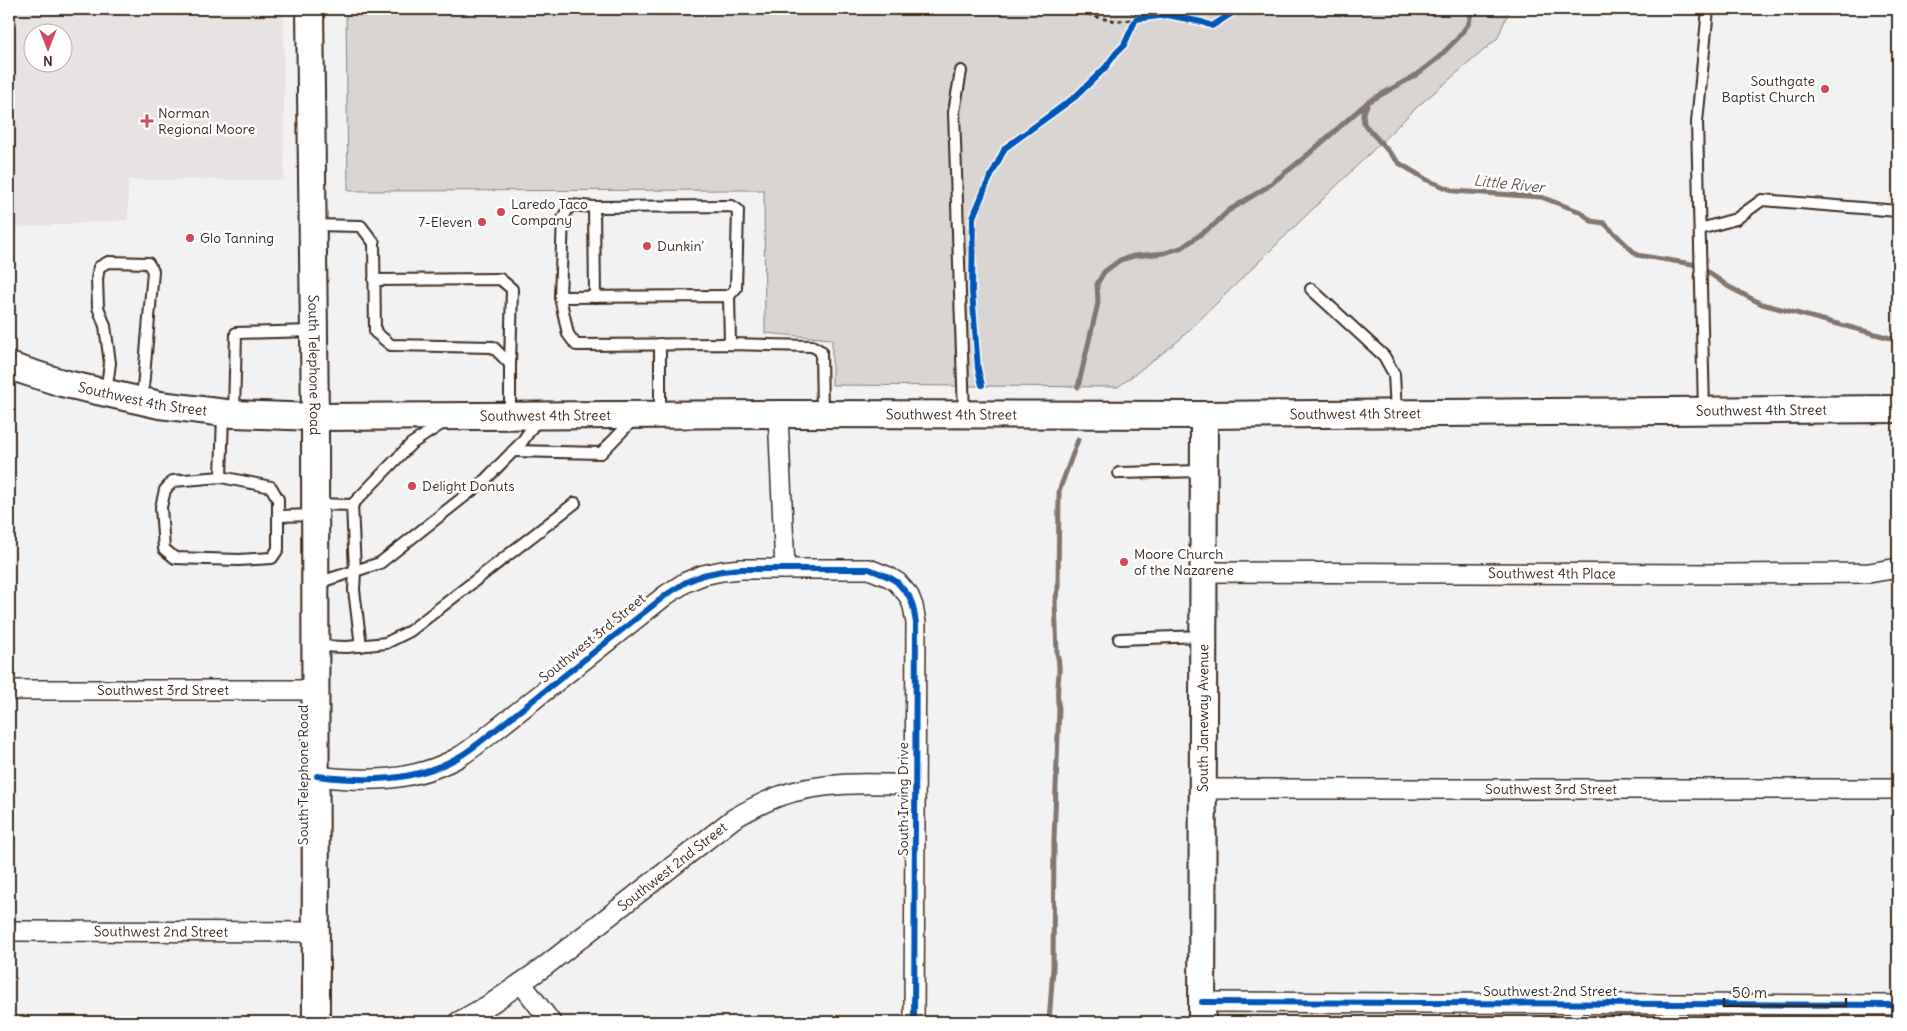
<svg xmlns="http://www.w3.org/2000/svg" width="1907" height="1031" viewBox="0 0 1907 1031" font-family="Delius,sans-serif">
	<rect width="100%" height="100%" fill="#f3f2f2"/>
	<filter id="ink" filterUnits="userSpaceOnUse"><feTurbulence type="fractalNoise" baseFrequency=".02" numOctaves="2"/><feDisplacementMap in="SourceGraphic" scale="10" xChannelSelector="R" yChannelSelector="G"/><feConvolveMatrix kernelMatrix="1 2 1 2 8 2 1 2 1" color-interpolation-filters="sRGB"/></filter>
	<g filter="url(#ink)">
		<path fill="#e6e3e2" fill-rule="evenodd" d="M9,9H284V180H128V220L9,228ZM32,32H62V62H32Z"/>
		<polygon fill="#d8d5d2" stroke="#8a8078" points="346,9 1510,9 1497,39 1417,107 1177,342 1118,387 832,385 832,339 765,333 764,190 348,191"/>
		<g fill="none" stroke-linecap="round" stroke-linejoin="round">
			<g stroke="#827770" stroke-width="5">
				<polyline points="1368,102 1363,115 1364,124 1399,163 1427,180 1454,191 1541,197 1581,212 1591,221 1604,223 1637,255 1698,265 1729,287 1762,304 1898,340"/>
				<polyline points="1078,387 1098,303 1097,284 1104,272 1120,260 1134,256 1165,253 1183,247 1215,224 1228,211 1267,187 1304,158 1368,102 1416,75 1438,58 1458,38 1469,23 1472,9"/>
				<path d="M1049,1022L1053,968L1054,840L1059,708C1054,691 1063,671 1057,654L1055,601L1058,590L1059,491L1078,440"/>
			</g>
			<defs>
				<g id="lane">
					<polyline points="961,71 954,112 964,414"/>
					<polyline points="594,207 570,205 563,218 560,297 568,334 576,345 730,344 812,346 821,351 822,413"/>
					<polyline points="313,225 361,226 374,243 375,332 391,345 493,347 510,364 510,415"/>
					<polyline points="1700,229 1736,219 1762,200 1898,211"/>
					<polyline points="374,280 500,279 512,289 510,364"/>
					<polyline points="1311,289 1384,356 1394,374 1396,412"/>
					<polyline points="560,297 729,296 730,344"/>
					<polyline points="595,297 594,207 732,206 738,210 736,288 729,296"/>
					<polyline points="1898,367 1898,382"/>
					<polyline points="106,393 110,363 105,326 98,307 97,279 99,267 108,262 148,263 153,271 142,400"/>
					<polyline points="1704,410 1697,122 1708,9"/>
					<polyline points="234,413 236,333 314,331"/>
					<polyline points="660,414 660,344"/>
					<polyline points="513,451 601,453 633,420"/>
					<polyline points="1119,473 1203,471"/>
					<polyline points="221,477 271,487 278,499 278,549 272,558 239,560 175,558 164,549 161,507 165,490 173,481 221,477 223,414"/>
					<polyline points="317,504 352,505"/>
					<polyline points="278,516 315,515"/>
					<polyline points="317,583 380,563 484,481 522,442 539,417"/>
					<polyline points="1119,639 1203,636"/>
					<polyline points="316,646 347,647 386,643 410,631 575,503"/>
					<polyline points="361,646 354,590 355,571 352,505 411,444 443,423"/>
				</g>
				<g id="street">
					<polyline points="778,414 785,569"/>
					<path id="s1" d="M1204,572L1725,574L1869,573L1898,568"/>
					<path id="s2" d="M9,690H316"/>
					<path d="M317,776C365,782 413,782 457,758C468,752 479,743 489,735L666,595L686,582L703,575L722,571L741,569H869L889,577L897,582L909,596L913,606L916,623L914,1022"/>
					<path id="s3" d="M1203,789H1898"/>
					<path id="s4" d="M9,931L315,932"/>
					<polyline points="521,983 551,1022"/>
					<polyline points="1202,1002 1898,1005"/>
					<path id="s5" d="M458,1022L492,1003L544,967L733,819C747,811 762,803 777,797C820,781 869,783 915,785"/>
				</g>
				<g id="secondary">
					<path id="s6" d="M310,9L315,417L316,1022"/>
					<path id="s7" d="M9,366L62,383L160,405L234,414L315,417L778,414L1204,415L1898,409"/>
					<path id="s8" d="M1202,1022L1204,415"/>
				</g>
			</defs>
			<use href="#lane" stroke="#3b2a1e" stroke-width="14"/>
			<use href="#street" stroke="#3b2a1e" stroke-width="22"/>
			<use href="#secondary" stroke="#3b2a1e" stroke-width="30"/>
			<g stroke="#3b2a1e" stroke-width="3" stroke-dasharray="4 4" stroke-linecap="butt">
				<path d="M1080,11C1100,18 1115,24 1136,19L1130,9"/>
				<polyline points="1180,18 1202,22 1212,26 1234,12 1236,9"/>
			</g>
			<use href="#lane" stroke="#fff" stroke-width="10"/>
			<use href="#street" stroke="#fff" stroke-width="19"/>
			<use href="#secondary" stroke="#fff" stroke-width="26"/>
			<defs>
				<g id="cycleway">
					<polyline points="982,385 978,369 972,291 973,217 986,186 1005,148 1075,97 1105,68 1116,53 1124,45 1136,19 1167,15 1202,22 1212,26 1234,12 1236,9"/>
					<path d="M317,776C365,782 413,782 457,758C468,752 479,743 489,735L666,595L686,582L703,575L722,571L741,569H869L889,577L897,582L909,596L913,606L916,623L914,1022"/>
					<polyline points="1202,1002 1898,1005"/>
				</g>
			</defs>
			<use href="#cycleway" stroke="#fff" stroke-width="9"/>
			<use href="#cycleway" stroke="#0057b8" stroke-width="6"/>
		</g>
	</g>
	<g fill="#d1495b" stroke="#fff" stroke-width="2">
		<circle cx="1825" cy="89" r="5"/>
		<path d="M144.5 113.5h5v5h5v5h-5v5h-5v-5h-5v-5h5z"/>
		<circle cx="501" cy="212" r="5"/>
		<circle cx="482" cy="222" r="5"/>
		<circle cx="190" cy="238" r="5"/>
		<circle cx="647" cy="246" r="5"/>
		<circle cx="412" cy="486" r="5"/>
		<circle cx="1124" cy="562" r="5"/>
	</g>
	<g text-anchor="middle" stroke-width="5" stroke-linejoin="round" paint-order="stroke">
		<g font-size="14" fill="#3b2a1e" stroke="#fff" text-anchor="start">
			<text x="1815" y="86" text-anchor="end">Southgate<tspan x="1815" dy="16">Baptist Church</tspan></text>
			<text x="158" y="118">Norman<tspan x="158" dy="16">Regional Moore</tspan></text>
			<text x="511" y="209">Laredo Taco<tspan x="511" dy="16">Company</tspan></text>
			<text x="472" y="227" text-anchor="end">7-Eleven</text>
			<text x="200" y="243">Glo Tanning</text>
			<text x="657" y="251">Dunkin'</text>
			<text x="422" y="491">Delight Donuts</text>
			<text x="1134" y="559">Moore Church<tspan x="1134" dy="16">of the Nazarene</tspan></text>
		</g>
		<g font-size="14" fill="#3b2a1e" stroke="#fff">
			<text dy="5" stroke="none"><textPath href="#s6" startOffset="356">South Telephone Road</textPath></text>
			<text dy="5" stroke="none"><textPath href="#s7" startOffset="138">Southwest 4th Street</textPath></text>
			<text dy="5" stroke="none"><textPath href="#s7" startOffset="1758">Southwest 4th Street</textPath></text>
			<text dy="5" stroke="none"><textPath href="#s7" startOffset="1352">Southwest 4th Street</textPath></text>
			<text dy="5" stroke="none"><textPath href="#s7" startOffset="948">Southwest 4th Street</textPath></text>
			<text dy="5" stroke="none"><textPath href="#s7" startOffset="542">Southwest 4th Street</textPath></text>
			<text dy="5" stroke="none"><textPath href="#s1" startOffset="348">Southwest 4th Place</textPath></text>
			<text transform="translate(592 638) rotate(-39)" y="5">Southwest 3rd Street</text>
			<text dy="5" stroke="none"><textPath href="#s2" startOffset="154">Southwest 3rd Street</textPath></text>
			<text dy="5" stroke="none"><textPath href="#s8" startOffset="304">South Janeway Avenue</textPath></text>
			<text transform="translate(303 775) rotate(-90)" y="5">South Telephone Road</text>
			<text dy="5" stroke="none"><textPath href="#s3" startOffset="348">Southwest 3rd Street</textPath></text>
			<text transform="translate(903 799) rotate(-90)" y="5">South Irving Drive</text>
			<text dy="5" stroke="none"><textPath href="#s5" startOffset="265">Southwest 2nd Street</textPath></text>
			<text dy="5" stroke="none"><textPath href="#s4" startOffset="152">Southwest 2nd Street</textPath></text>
			<text x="1550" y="996">Southwest 2nd Street</text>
		</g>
		<g font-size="15" font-style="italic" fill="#65574e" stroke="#fff">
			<text transform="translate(1509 184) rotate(6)" y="5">Little River</text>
		</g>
	</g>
	<rect width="1907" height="1031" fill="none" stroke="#fff" stroke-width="30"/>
	<rect x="15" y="15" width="1877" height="1001" fill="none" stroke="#3b2a1e" stroke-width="2" filter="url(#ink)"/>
	<g transform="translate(48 48) rotate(180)"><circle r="24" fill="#ffffff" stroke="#b1aaa5"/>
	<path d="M0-4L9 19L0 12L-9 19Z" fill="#d1495b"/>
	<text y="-8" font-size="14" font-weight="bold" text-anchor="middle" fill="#3b2a1e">N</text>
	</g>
	<path d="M1724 998v8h122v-8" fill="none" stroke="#3b2a1e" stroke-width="2.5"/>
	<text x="1732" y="998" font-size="15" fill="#3b2a1e" stroke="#ffffff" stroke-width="4" paint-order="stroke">50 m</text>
</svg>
